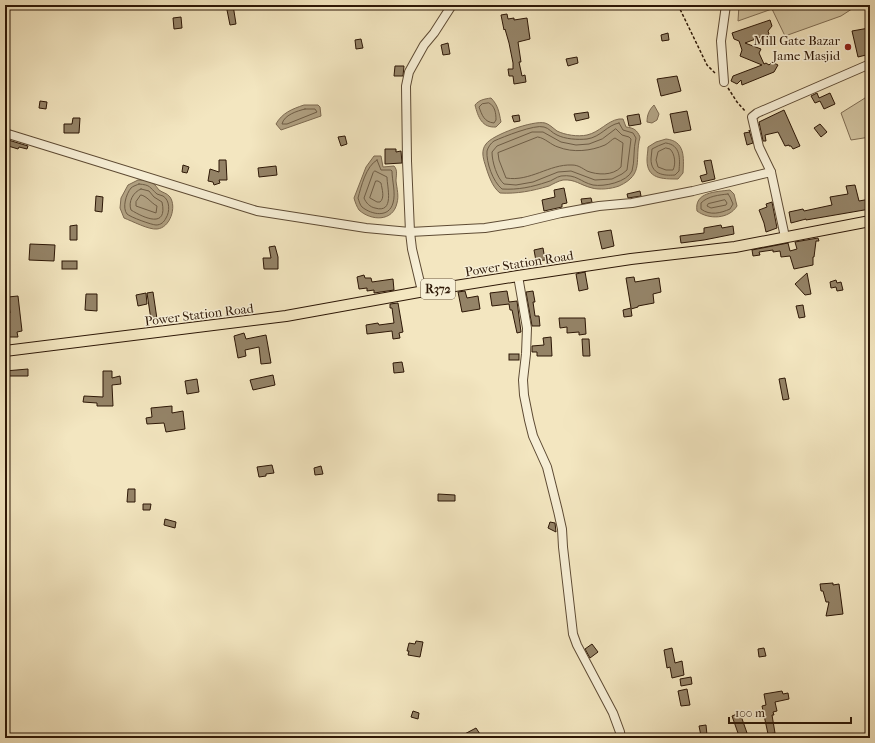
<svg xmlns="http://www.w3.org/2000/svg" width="875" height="743" viewBox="0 0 875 743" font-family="'IM FELL French Canon',serif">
	<rect width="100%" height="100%" fill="#f3e6c0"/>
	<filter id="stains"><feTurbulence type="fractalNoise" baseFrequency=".005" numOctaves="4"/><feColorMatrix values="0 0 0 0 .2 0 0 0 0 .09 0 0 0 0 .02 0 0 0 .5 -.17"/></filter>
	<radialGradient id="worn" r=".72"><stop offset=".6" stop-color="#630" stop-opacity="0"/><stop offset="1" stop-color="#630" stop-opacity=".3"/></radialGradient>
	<g fill="#d1c3a0" stroke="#7f6d53">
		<polygon points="739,5 858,5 841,16 785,36 772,9 738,21"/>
		<polygon points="870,92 870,137 851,140 841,113 865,98"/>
	</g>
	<g fill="#b0a081" stroke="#7c6950">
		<path d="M491,98C498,105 499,112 501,122L496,127C482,128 478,117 475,105C479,100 484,99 491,98Z"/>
		<path d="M304,105H318L320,107L321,116L281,130L276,124C282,113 292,109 304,105Z"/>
		<path d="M654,105L659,114L657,120L652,123L647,122C647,115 649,110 654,105Z"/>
		<path d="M619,119H623L626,127C634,128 637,130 640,137C634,160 645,174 619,186C611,189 599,190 592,188C580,185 575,179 563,180C558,181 553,184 549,186C532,191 517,194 500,193C492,187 488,174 485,164C483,158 481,150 486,144C492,135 533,120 545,123C549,124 553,128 557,131C565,135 578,137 587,135C600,132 607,121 619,119Z"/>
		<path d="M666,139C685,141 684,157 683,173L678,179C662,179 647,179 647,160C647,155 648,151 648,147L656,142Z"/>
		<path d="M374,156H381L383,167L394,166C398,170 396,176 396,181C397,189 399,196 397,203C393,222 371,221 359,210C357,207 355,202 354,198L366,167Z"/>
		<path d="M138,180C144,180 151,181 155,185C157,187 158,189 159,190C163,193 167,193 170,197C177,207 170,228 157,229C149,230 132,221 124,218L120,208L121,198L128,185Z"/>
		<path d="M730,190L734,194L737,206C729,219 709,220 697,211C694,192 715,192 730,190Z"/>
	</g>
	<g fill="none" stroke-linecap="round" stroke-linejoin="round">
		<g stroke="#6e5c44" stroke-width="1">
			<path d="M489,103C495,106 496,113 496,120L494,123C484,122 482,115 479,107L482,104Z"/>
			<path d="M305,109H315L317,112L287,124H282C284,115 297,111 305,109Z"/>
			<path d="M619,123L623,130L633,133L636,138C633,149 635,161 632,171C627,182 604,187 593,185C580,182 577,174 561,176C556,177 552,181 547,182C532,187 518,190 502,189C493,182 486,162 487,151C488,147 491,143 494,141C503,137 535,124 544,127C549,128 552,133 557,135C565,139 577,140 587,139C601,137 607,125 619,123Z"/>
			<path d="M616,129L622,135L629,137L631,139L627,170L622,174L612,179L595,180L571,171L558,172L533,182L516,185L504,184C497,178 492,162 492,152L497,146L532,132H543L561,142L576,145L589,144L602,139Z"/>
			<path d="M538,137C545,138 551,145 558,147C573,153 591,151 605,145C609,143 612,139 615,138L623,143L621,167C613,176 597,175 587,171C582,168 578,165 572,165C549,164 530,182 506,178L499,160L498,153Z"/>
			<path d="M666,143C681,145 680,159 679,171L675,175C663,176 651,174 651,159C651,156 652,152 652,149L658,146Z"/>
			<path d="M666,148L670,149C675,154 676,164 673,170H666L658,167L656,160L658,152Z"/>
			<path d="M377,160L381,170H391L392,171C392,181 396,193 393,203C389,218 372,215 362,207C360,205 359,201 358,198C361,187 366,166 377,160Z"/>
			<path d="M375,171L387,177C387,187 395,214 375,208C370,207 366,203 364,198L373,173Z"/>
			<path d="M376,181H378L381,183C382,189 385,198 380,202H377L370,198Z"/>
			<path d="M139,184C151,185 149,187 157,194C159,195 161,195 163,196C170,200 170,212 166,218C164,222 161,225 156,225C152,225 130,217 127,214C122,208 126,194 131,188C133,186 137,185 139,184Z"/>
			<path d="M141,189L149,191L154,197L162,202C168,229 144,218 131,210C128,202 133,192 141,189Z"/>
			<path d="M728,194L730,197L733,204L730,209C721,213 710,216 701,209V203C708,196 719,195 728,194Z"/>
			<path d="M141,195C147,196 151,203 157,206L156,213L136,206V202Z"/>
			<polygon points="725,200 727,203 726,205 711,208 707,206 708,204"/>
		</g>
	</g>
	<g fill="#948367" stroke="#2d1706">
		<polygon points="226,5 233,5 236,24 230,25"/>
		<polygon points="507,14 508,19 514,18 514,20 527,18 530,39 518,42 521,62 519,62 522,76 525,75 526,82 514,84 513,76 509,76 508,69 513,69 513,63 509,43 505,29 504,30 501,15"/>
		<polygon points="181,17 182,28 174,29 173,18"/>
		<polygon points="770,20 772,26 768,31 769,34 745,43 761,49 759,53 764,64 766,63 769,65 772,62 778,65 774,72 742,85 741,80 737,84 731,81 733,76 762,65 740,56 742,50 739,41 734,39 732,33"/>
		<polygon points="869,28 870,54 858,57 852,31"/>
		<polygon points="668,33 669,40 662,41 661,35"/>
		<polygon points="361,39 363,48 356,49 355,40"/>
		<polygon points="448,43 450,54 443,55 441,45"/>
		<polygon points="577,57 578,63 568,66 566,59"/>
		<polygon points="395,66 404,66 403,76 394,76"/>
		<polygon points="677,76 681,91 661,96 657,79"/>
		<polygon points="817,93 819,98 830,93 835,104 824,109 820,101 815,103 811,96"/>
		<polygon points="40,101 47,102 46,109 39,108"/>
		<polygon points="784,110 800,146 793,149 791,146 789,146 789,145 785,146 778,132 765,135 766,141 763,141 759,122"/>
		<polygon points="687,111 691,130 674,133 670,114"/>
		<polygon points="588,112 589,118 576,121 574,114"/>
		<polygon points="639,114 641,124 629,126 627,116"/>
		<polygon points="519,115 520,121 514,122 512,116"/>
		<polygon points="73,118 80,118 79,133 64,133 64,124 72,124"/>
		<polygon points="820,124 827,132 821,137 814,128"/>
		<polygon points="749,130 753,143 747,145 744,133 750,132"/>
		<polygon points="345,136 347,144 341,146 338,137"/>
		<polygon points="5,139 28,146 27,149 19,147 18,149 5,145"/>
		<polygon points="385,149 396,149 396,152 401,151 402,163 385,164"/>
		<polygon points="219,160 226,160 227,180 219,180 220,183 214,185 213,182 208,181 210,169 219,172"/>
		<polygon points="711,160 715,179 702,182 700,176 707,174 704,161"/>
		<polygon points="183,165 189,167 187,173 182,172"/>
		<polygon points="276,166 277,175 259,177 258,168"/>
		<polygon points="855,185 859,201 870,199 870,209 806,220 806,219 791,223 789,212 803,209 804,211 832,205 830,197 848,194 846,186"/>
		<polygon points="564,188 567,203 562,204 562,207 544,211 542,200 555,197 554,190"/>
		<polygon points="640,191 641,196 628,198 627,194"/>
		<polygon points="96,196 103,197 102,212 95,211"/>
		<polygon points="591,198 592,202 582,204 581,199"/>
		<polygon points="772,202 777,228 766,232 764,223 759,210 767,207 766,204"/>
		<polygon points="77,225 77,240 70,240 70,226"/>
		<polygon points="721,225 722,228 733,226 734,234 704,240 681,243 680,236 704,233 704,228"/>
		<polygon points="611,230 614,246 602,249 598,232"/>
		<polygon points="818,238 819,241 816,241 814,257 813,257 813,265 794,269 790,256 781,257 780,251 773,252 773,250 759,252 760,255 753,256 752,250 788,243 790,251 797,249 795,242"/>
		<polygon points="30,244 55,245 54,261 29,260"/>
		<polygon points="275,246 278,257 278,269 264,269 263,258 271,258 269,247"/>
		<polygon points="543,248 545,260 536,261 534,250"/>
		<rect x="62" y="261" width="15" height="8"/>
		<polygon points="585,272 588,289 579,291 576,274"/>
		<polygon points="807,273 811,294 805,295 795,284"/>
		<polygon points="364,275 365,278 371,278 372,282 393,279 394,290 374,293 374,290 367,291 367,288 359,289 357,277"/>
		<polygon points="634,277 635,282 659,278 661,292 653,294 654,303 638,306 638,307 631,309 632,316 624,317 623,310 631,308 626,278"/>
		<polygon points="836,280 837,283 841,282 843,290 837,291 836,287 831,288 830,282"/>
		<polygon points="465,291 467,298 478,296 480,309 462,312 458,292"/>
		<polygon points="507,291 509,302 517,301 521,332 517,333 512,310 510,310 509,304 492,306 490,293"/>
		<polygon points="533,291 535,302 533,302 535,316 539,316 540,326 532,326 526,292"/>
		<polygon points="153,292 157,319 151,320 147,293"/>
		<polygon points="146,293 147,304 138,306 136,295"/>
		<polygon points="86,294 97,294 97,311 85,310"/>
		<polygon points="18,296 22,331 17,332 18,337 6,337 6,320 7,320 7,313 10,313 8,297"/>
		<polygon points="398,303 403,332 399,333 400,338 393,339 392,331 367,334 366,325 378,323 379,325 394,323 392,308 390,308 390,304"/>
		<polygon points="803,305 805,317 799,318 796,306"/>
		<polygon points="559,318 585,318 586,334 579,335 579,332 567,333 567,327 560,328"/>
		<polygon points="244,333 246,339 266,335 271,363 261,364 259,347 245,350 246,356 238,358 234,336"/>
		<polygon points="551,337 552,356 537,356 537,352 532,352 532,346 544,345 543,338"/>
		<polygon points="582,339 589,339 590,356 583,356"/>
		<rect x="509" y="354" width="10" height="6"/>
		<polygon points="402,362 404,372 394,373 393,363"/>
		<polygon points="28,369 28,376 5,376 5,371"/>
		<polygon points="103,371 112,371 112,378 120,376 121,384 112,385 113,406 97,406 97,403 83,402 84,396 103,397"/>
		<polygon points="273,375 275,385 253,390 250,380"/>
		<polygon points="785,378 789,399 783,400 779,379"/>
		<polygon points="197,379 199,392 187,394 185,381"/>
		<polygon points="172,406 172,413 183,411 185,429 166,432 164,423 147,424 146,418 152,417 151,408"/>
		<polygon points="272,465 274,473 266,474 266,476 259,477 257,467"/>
		<polygon points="321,466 323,474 315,475 314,468"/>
		<polygon points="128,489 135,489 135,502 127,502"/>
		<polygon points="438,494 455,495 455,501 438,501"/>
		<polygon points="143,504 151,504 150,510 143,510"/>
		<polygon points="165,519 176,522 175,528 164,525"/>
		<polygon points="550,522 555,523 556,532 548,528"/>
		<polygon points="833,583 833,585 839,584 843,614 826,616 829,602 826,602 823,591 821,591 820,584"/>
		<polygon points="416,641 423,642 420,657 408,655 409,651 407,651 409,643 415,644"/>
		<polygon points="592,644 598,652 590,658 585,649"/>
		<polygon points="672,648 675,663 682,661 684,675 672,678 670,667 667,668 664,650"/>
		<polygon points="764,648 766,656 759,657 758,649"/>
		<polygon points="691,677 692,684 681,686 680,679"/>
		<polygon points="687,689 690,705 681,706 678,691"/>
		<polygon points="782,691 783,694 788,693 789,699 775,702 777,711 773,712 774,715 772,715 775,733 768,734 762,706 766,705 764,694"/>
		<polygon points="413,711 419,713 418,719 411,717"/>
		<polygon points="740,713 747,733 739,736 732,716"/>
		<polygon points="706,725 707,735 701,736 699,726"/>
		<polygon points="476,728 480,734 472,738 457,738"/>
	</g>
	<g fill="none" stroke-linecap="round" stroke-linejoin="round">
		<defs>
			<g id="minor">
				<polyline points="724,82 721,41 726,5"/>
				<polyline points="5,133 257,211 366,228 410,232 485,228 523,222 561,213 599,206 632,203 693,191 771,172 785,237"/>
				<polyline points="771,172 759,147 752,117 757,113 870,64"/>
				<polyline points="518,276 527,328 526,354 523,380 524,395 529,420 533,436 547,467 558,511 562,529 563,547 573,634 577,645 613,713 620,732 621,738"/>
				<polyline points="422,291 412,249 410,232 407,161 406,86 409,72 424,45 434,33 452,5"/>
			</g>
			<polyline id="major" points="5,351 286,316 430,290 518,276 631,259 735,247 870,221"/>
		</defs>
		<use href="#minor" stroke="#5e4b34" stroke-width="10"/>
		<use href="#major" stroke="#2d1706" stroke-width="12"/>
		<g stroke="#2d1706" stroke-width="1.5" stroke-dasharray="3 2" stroke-linecap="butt">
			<polyline points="678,5 707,65 715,73"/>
			<polyline points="728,88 737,102 746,112"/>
		</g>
		<use href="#minor" stroke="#f7efd6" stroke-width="8"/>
		<use href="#major" stroke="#f3e6c0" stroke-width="10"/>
	</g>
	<circle fill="#8f2418" stroke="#f7efd6" stroke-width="1.5" cx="848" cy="47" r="4"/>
	<g text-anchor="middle" stroke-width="3" stroke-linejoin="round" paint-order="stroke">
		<rect fill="#f7efd6" stroke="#6a5844" stroke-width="1" x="421" y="279" width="34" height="20" rx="3"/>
		<g font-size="12" font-weight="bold" fill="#2d1706">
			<text x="438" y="293">R372</text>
		</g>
		<g font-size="13" fill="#2d1706" stroke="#f7efd6" text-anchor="end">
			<text x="840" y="45">Mill Gate Bazar<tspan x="840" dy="15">Jame Masjid</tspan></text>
		</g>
		<g font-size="13" fill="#2d1706" stroke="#f7efd6">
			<text transform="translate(519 263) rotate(-9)" y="5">Power Station Road</text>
			<text transform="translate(199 314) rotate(-7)" y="5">Power Station Road</text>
		</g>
	</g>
	<rect width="875" height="743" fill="none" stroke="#f3e6c0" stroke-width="20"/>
	<rect x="6" y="6" width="863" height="731" fill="none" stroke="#2d1706" stroke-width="2"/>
	<rect x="10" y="10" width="855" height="723" fill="none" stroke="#2d1706"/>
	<path d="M729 717v6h122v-6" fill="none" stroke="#2d1706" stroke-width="2"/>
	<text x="735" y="717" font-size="12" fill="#2d1706" stroke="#f7efd6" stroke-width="3" paint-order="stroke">100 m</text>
	<rect width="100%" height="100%" filter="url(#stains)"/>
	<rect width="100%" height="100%" fill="url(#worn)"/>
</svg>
